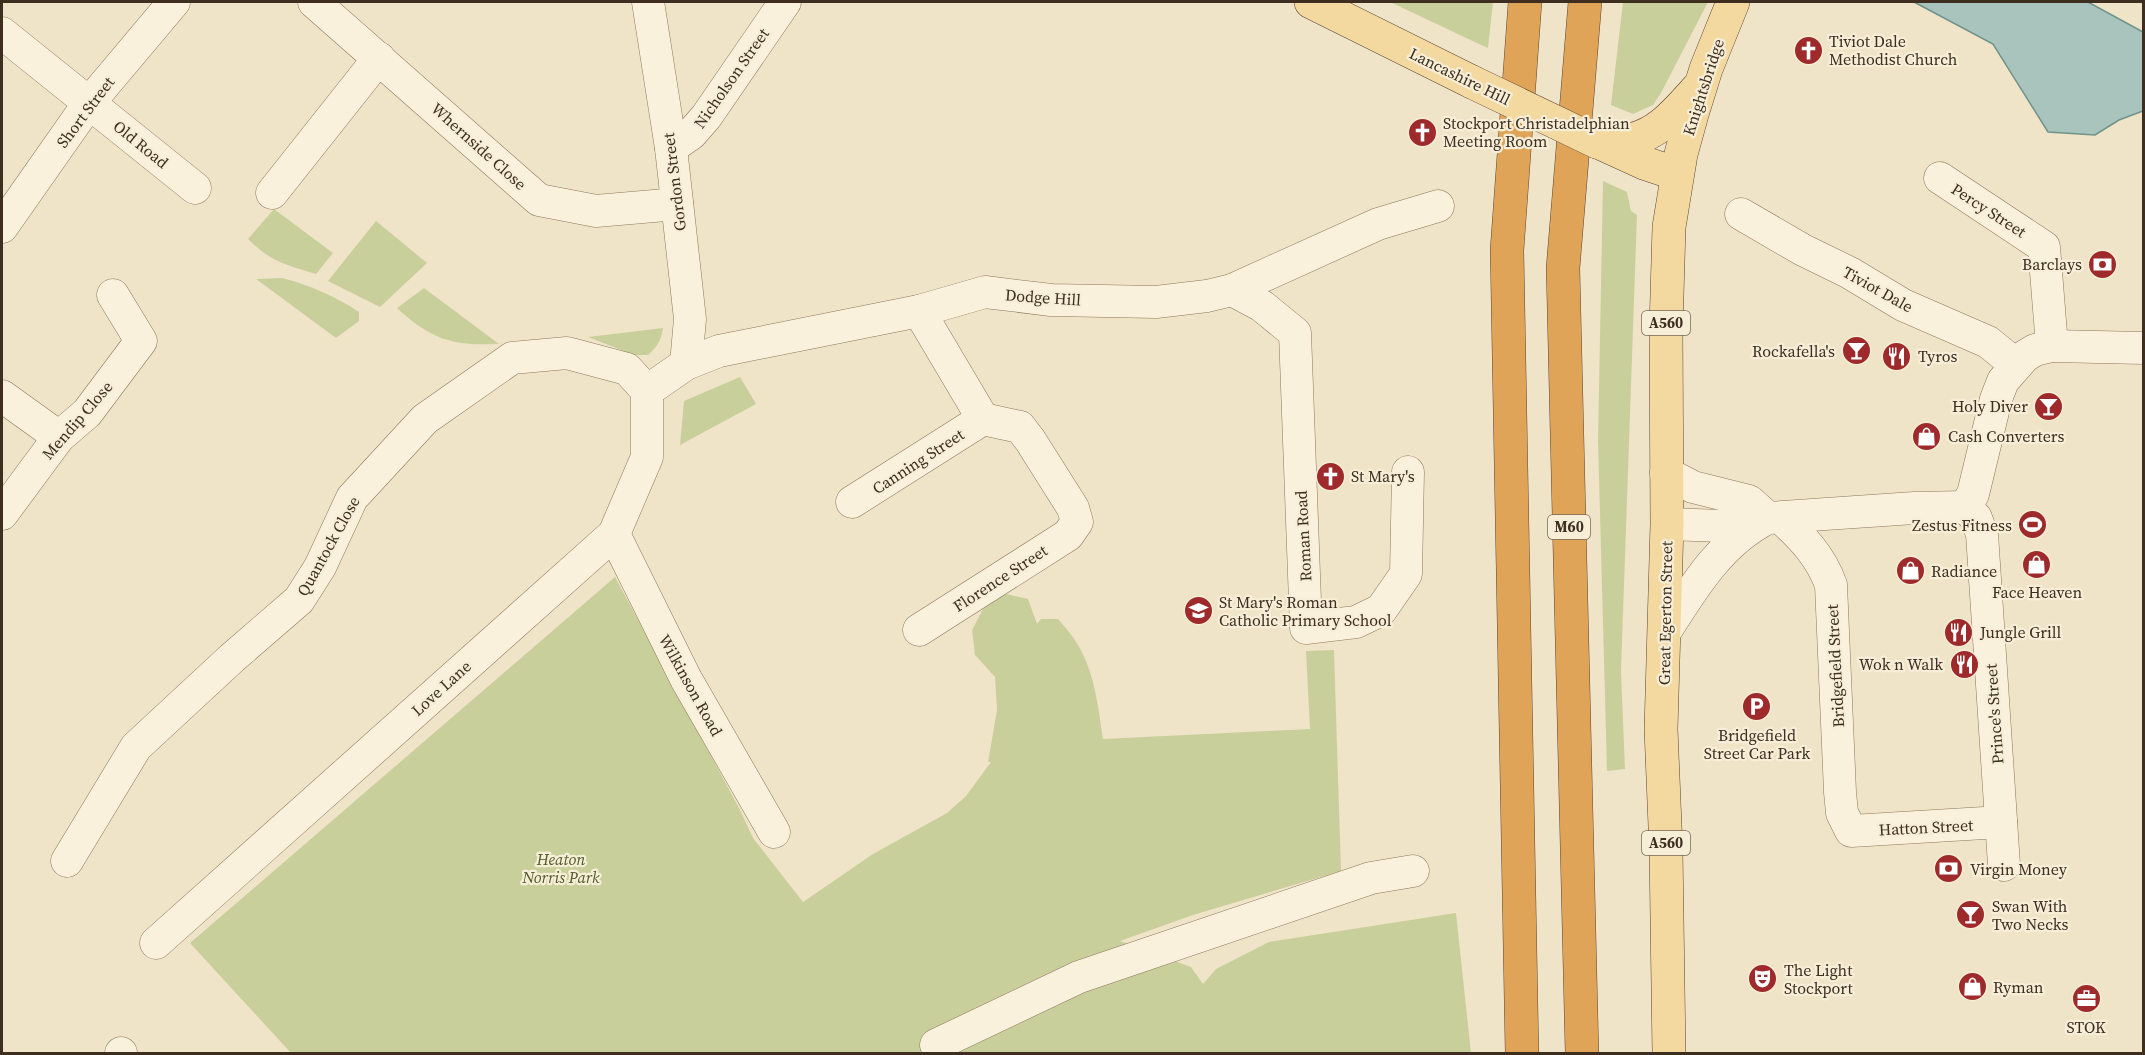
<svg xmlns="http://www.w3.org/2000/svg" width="2145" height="1055" viewBox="0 0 2145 1055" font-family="'Source Serif 4',serif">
	<rect width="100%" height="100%" fill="#f0e4c8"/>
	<g fill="#c9cf9b">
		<polygon points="1390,2 1493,2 1488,48 1479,44"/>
		<polygon points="1623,2 1708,2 1661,93 1653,105 1633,114 1611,105"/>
		<polygon points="1603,181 1627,192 1631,211 1637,215 1621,671 1625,769 1607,771 1598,440"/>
		<path d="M274,209L333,253L316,274C286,265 271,262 248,239Z"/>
		<polygon points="376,221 427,263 380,307 328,281"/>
		<path d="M282,278C309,285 335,296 359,312V321L336,338L256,279Z"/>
		<path d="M424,288L499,344C487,344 474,345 462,343C436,340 415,325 397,308Z"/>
		<path d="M663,328C661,340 658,346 648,355H634L588,337Z"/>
		<polygon points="740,377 756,404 680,445 684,401"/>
		<path d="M615,577L739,808L753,838L803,902L873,854L947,813L966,796L991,762H988L997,710L995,677L975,655L972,630L983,609L1002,593L1028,599L1037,624L1041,619H1058C1065,627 1073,636 1078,645C1095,674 1098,706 1103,739L1310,729L1306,651L1334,650L1341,871L1193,915L1120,941L1191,967L1203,984L1216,969L1269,942L1456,913L1471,1053H291L190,943Z"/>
	</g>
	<polygon fill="#a9c4bc" stroke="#6f938a" stroke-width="1.5" points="1914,2 2088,2 2143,32 2143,111 2119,120 2095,135 2048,132 1993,44"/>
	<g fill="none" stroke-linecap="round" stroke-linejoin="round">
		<defs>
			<g id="minor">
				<polyline points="314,2 539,200 596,211 677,204"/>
				<polyline points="648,2 671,148 690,319 686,364"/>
				<polyline points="2,33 195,188"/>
				<polyline points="671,148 691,134 706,117 785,2"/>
				<polyline points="1940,178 2044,247 2052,346"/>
				<polyline points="272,193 379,58"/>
				<polyline points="1741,214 1803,250 1850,273 1903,305 1988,342 2015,364"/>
				<polyline points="2,227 89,103 174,2"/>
				<polyline points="1232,290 1262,306 1295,333 1306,628 1356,622 1381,610 1406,574 1408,472"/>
				<polyline points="919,311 983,419 1020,427 1030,440 1073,508 1077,522 1068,535 919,630"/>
				<polyline points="647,391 686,364 719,351 919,311 985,292 1051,300 1156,302 1207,296 1232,290 1378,224 1438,206"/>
				<polyline points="2,396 59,437"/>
				<polyline points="1666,473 1693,487 1749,501 1768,518"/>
				<polyline points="852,502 983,419"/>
				<polyline points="1965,507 1976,518 1982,534 2004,865"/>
				<polyline points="1965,507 1973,494 1996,399 2003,381 2025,356 2035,350 2052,346 2144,348"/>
				<polyline points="2,514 59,437 87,413 141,341 113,295"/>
				<path d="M1781,518C1803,538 1821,557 1831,585L1840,792L1842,813L1851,831L2001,822"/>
				<polyline points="1667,524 1750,527"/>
				<polyline points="614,534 686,679 774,832"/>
				<path d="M1665,632C1693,588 1720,542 1768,518L1914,508L1965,507"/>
				<polyline points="67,861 136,747 232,658 299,600 320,567 352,498 425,419 512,358 567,353 627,369 647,391"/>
				<polyline points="156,943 614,534 647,457 647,391"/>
				<polyline points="936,1045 1079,977 1371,878 1413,871"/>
				<polyline points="121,1053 121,1054"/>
			</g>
			<g id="major">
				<polyline points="1311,2 1472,82"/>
				<path d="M1597,142C1608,142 1620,143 1630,140C1659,134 1678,110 1697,89"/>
				<polyline points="1598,142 1644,163 1677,174"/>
				<polyline points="1669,1054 1666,850 1661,729 1667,524 1666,329 1669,227 1681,154 1692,114 1706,69 1733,2"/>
			</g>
			<g id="highway">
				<polyline points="1522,1054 1507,250 1525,2"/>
				<polyline points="1582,1054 1563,268 1585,2"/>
			</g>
		</defs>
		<use href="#minor" stroke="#8d765c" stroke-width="33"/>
		<use href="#major" stroke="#5b4430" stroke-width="34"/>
		<use href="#highway" stroke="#5b4430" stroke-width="34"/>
		<use href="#minor" stroke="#faf1dc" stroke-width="32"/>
		<use href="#major" stroke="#f3d9a0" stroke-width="33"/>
		<use href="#highway" stroke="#e0a458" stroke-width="33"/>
		<defs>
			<polyline id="major-bridge" points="1472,82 1597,142"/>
		</defs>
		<use href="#major-bridge" stroke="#5b4430" stroke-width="34" stroke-linecap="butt"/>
		<use href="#major-bridge" stroke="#f3d9a0" stroke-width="33"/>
	</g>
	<defs>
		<symbol id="church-disc" viewBox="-11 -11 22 22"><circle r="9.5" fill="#9e2a2b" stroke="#f7eed8"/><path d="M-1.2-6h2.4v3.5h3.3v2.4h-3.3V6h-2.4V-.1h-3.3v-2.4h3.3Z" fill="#fff"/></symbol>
		<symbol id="bank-disc" viewBox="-11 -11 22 22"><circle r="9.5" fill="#9e2a2b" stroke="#f7eed8"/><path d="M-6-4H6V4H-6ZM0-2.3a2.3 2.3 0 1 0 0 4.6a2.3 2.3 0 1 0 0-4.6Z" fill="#fff"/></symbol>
		<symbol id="bar-disc" viewBox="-11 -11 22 22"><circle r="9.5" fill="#9e2a2b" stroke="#f7eed8"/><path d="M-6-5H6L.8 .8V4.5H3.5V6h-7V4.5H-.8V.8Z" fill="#fff"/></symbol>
		<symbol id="restaurant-disc" viewBox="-11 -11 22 22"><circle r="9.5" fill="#9e2a2b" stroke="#f7eed8"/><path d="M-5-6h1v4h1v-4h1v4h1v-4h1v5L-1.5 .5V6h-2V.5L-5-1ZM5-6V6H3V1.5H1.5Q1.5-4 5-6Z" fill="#fff"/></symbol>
		<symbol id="shop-disc" viewBox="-11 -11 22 22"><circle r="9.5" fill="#9e2a2b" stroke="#f7eed8"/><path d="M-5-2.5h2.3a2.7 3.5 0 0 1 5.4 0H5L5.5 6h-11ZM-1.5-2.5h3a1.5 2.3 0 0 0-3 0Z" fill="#fff"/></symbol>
		<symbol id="stadium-disc" viewBox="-11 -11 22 22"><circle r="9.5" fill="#9e2a2b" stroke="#f7eed8"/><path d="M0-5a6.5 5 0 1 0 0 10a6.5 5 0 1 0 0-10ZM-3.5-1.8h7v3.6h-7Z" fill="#fff"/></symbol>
		<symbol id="school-disc" viewBox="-11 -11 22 22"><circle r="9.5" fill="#9e2a2b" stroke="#f7eed8"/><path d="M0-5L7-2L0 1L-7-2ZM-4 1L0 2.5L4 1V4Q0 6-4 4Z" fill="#fff"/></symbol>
		<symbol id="parking-disc" viewBox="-11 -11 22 22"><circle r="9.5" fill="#9e2a2b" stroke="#f7eed8"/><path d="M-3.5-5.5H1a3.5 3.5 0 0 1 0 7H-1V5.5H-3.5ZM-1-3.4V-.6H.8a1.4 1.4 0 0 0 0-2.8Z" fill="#fff"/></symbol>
		<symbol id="theatre-disc" viewBox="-11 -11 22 22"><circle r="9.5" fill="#9e2a2b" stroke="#f7eed8"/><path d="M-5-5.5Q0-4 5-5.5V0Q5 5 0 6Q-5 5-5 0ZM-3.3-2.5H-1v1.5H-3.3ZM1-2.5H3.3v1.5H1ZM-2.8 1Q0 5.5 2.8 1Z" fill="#fff"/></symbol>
		<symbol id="office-disc" viewBox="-11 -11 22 22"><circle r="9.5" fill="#9e2a2b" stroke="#f7eed8"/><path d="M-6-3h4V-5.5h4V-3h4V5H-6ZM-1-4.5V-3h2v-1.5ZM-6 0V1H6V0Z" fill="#fff"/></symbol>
	</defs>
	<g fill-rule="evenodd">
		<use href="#church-disc" x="1792" y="34" width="33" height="33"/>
		<use href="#church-disc" x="1406" y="116" width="33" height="33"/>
		<use href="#bank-disc" x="2086" y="248" width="33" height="33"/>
		<use href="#bar-disc" x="1840" y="334" width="33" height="33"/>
		<use href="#restaurant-disc" x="1880" y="340" width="33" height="33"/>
		<use href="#bar-disc" x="2032" y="390" width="33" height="33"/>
		<use href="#shop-disc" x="1910" y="420" width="33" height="33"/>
		<use href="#church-disc" x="1314" y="460" width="33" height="33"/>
		<use href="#stadium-disc" x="2016" y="508" width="33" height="33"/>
		<use href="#shop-disc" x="2020" y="548" width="33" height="33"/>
		<use href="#shop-disc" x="1894" y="554" width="33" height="33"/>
		<use href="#school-disc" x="1182" y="594" width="33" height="33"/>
		<use href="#restaurant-disc" x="1942" y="616" width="33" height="33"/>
		<use href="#restaurant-disc" x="1948" y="648" width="33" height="33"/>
		<use href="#parking-disc" x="1740" y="690" width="33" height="33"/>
		<use href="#bank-disc" x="1932" y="852" width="33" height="33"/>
		<use href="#bar-disc" x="1954" y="898" width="33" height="33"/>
		<use href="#theatre-disc" x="1746" y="962" width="33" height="33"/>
		<use href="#shop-disc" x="1956" y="970" width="33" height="33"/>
		<use href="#office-disc" x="2070" y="982" width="33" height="33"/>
	</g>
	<g text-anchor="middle" stroke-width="4.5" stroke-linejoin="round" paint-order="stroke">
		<g fill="#f7eed8" stroke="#756857" stroke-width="1.5">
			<rect x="1642" y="311" width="48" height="24" rx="4.5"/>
			<rect x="1548" y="515" width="42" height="24" rx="4.5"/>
			<rect x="1642" y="831" width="48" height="24" rx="4.5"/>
		</g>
		<g font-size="15" font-weight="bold" fill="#3d2e20">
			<text x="1666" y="328">A560</text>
			<text x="1569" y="532">M60</text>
			<text x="1666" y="848">A560</text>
		</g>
		<g font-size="16" fill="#3d2e20" stroke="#f7eed8" text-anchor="start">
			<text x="1829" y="47">Tiviot Dale<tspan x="1829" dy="18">Methodist Church</tspan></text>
			<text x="1443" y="129">Stockport Christadelphian<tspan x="1443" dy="18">Meeting Room</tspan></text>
			<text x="2082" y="270" text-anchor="end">Barclays</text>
			<text x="1835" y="357" text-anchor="end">Rockafella's</text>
			<text x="1918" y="362">Tyros</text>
			<text x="2028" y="412" text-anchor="end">Holy Diver</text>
			<text x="1948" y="442">Cash Converters</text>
			<text x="1351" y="482">St Mary's</text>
			<text x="2012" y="531" text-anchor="end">Zestus Fitness</text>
			<text x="1931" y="577">Radiance</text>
			<text x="2037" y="598" text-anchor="middle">Face Heaven</text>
			<text x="1219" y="608">St Mary's Roman<tspan x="1219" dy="18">Catholic Primary School</tspan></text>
			<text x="1980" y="638">Jungle Grill</text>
			<text x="1943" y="670" text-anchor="end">Wok n Walk</text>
			<text x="1757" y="741" text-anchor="middle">Bridgefield<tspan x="1757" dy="18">Street Car Park</tspan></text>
			<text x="1970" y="875">Virgin Money</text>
			<text x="1992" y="912">Swan With<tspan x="1992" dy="18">Two Necks</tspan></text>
			<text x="1784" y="976">The Light<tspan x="1784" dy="18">Stockport</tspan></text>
			<text x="1993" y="993">Ryman</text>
			<text x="2086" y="1033" text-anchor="middle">STOK</text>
		</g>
		<g font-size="16" fill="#3d2e20" stroke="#f7eed8">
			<text transform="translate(1460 76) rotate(26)" y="6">Lancashire Hill</text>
			<text transform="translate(731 78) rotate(-55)" y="6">Nicholson Street</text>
			<text transform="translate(1703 87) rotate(-72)" y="6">Knightsbridge</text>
			<text transform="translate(85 112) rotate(-53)" y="6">Short Street</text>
			<text transform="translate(141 144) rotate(39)" y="6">Old Road</text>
			<text transform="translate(479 146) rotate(42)" y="6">Whernside Close</text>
			<text transform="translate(674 182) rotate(-97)" y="6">Gordon Street</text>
			<text transform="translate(1989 210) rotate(33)" y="6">Percy Street</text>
			<text transform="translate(1878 289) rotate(29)" y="6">Tiviot Dale</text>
			<text transform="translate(1043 297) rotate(4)" y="6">Dodge Hill</text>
			<text transform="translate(77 420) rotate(-49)" y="6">Mendip Close</text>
			<text transform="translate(918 461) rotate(-33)" y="6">Canning Street</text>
			<text transform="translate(1303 536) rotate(-93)" y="6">Roman Road</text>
			<text transform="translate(328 546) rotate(-61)" y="6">Quantock Close</text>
			<text transform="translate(1000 578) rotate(-33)" y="6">Florence Street</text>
			<text transform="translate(1665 613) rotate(-89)" y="6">Great Egerton Street</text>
			<text transform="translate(1835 666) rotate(-93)" y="6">Bridgefield Street</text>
			<text transform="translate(691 685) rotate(61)" y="6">Wilkinson Road</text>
			<text transform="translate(441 688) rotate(-42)" y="6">Love Lane</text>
			<text transform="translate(1994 714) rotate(-94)" y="6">Prince's Street</text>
			<text transform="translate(1926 827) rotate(-3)" y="6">Hatton Street</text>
		</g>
		<g font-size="16" font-style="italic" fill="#4d5a26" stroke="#f7eed8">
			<text x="561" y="865">Heaton<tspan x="561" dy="18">Norris Park</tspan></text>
		</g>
	</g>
	<rect width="2145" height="1055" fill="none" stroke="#3d2e20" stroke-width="6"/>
</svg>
